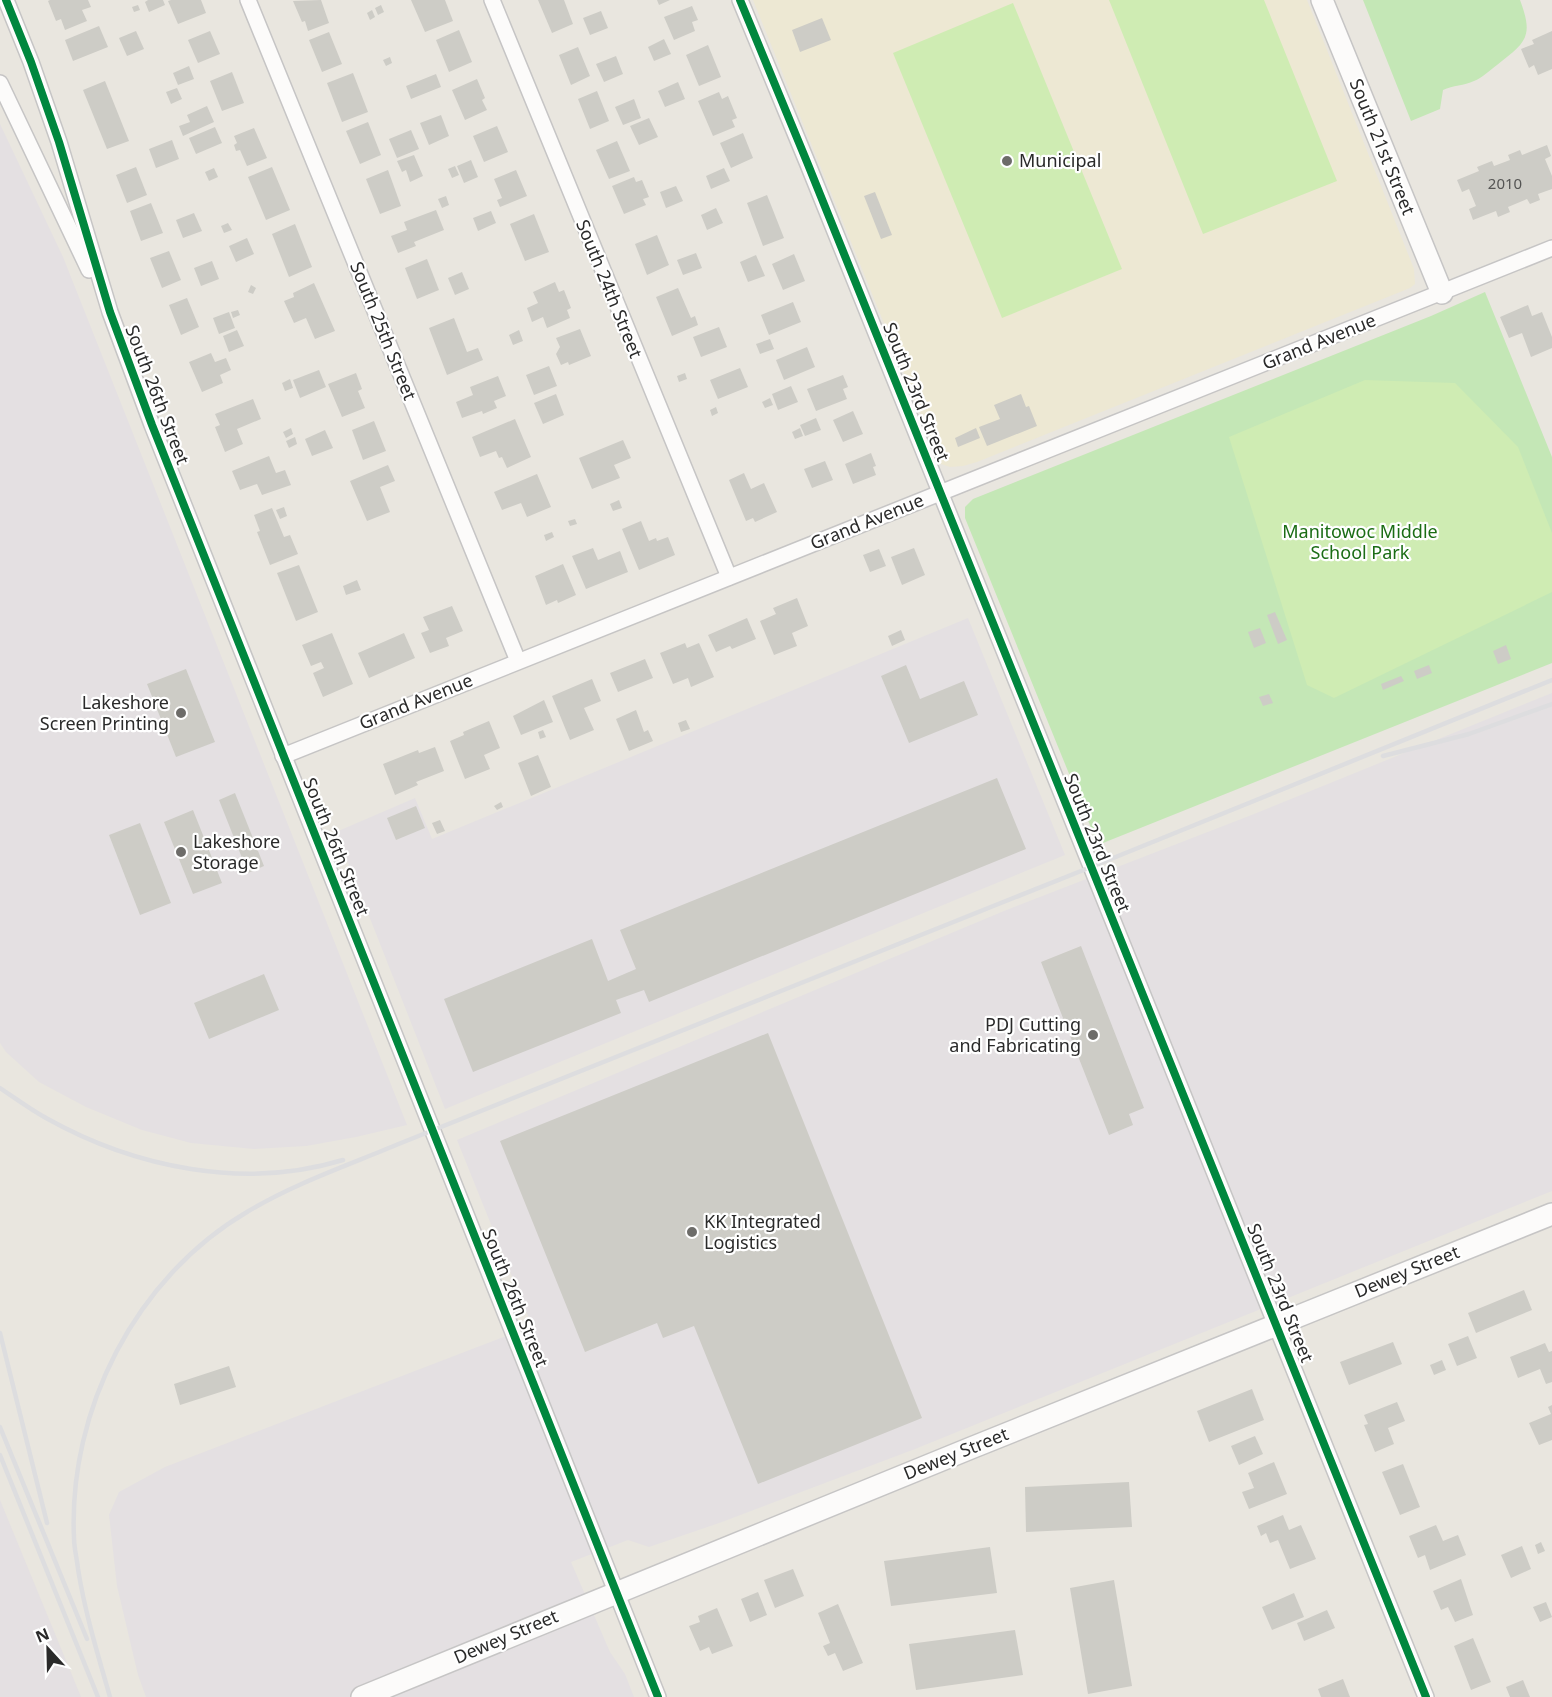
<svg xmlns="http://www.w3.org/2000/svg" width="1552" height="1697" viewBox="0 0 1552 1697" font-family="'Noto Sans',sans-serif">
	<rect width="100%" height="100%" fill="#e9e6df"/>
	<g fill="#e4e0e2">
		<polygon points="0,124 63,257 407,1125 356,1137 306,1146 254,1149 191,1143 142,1130 86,1107 39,1082 6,1052 0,1043"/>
		<polygon points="968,618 1065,855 445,1109 336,832 415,798 432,839"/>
		<polygon points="1552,693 1552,1191 915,1449 722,1522 649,1547 628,1540 571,1562 610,1652 625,1674 634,1697 146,1697 138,1675 117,1586 109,1515 119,1492 165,1467 532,1326 457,1140 1004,911 1249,816"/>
		<polygon points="0,1500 81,1697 0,1697"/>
	</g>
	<polygon fill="#ede8d3" points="753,0 1307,0 1414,269 1415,284 1410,288 977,462 963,466 950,467 941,464"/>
	<g fill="#c4e7b6">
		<path d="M1363,0H1520C1534,37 1526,42 1497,65C1490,70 1482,78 1474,81C1464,86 1453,85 1443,90L1440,109L1411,121Z"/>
		<polygon points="1485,292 1552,457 1552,663 1098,845 965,518 965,507 973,499 1431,316"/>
	</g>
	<g fill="#cfecb3">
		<polygon points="1109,0 1264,0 1337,181 1203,234"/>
		<polygon points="1013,3 1122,269 1002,318 893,53"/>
		<polygon points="1365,380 1455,383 1518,447 1552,533 1552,592 1334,698 1307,685 1229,437"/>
	</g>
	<g fill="#cdccc6">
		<polygon points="50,0 88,0 91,7 82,10 87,21 65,30 61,19 56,21 48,1"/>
		<polygon points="148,0 163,0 165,5 149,12 145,2"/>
		<polygon points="171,0 201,0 206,13 178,24 168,1"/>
		<polygon points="321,0 329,23 308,31 305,21 302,22 293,1"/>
		<polygon points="411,0 445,0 453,21 425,32"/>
		<polygon points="538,0 564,0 573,24 552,33"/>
		<polygon points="657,0 670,0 659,5"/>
		<polygon points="138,5 140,10 134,12 132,7"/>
		<polygon points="381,5 384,12 378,15 375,8"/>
		<polygon points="692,6 698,20 692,22 695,31 674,40 664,17"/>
		<polygon points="372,10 375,17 370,20 367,13"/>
		<polygon points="601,11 608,28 590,35 583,18"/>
		<polygon points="822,18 831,40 800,52 792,30"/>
		<polygon points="99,26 108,47 73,61 65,40"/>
		<polygon points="459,30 472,62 449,72 436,40"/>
		<polygon points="136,31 144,49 127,56 119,38"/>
		<polygon points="210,31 220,54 198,63 188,40"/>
		<polygon points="1552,31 1552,69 1538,75 1534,65 1529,68 1521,49 1534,44 1532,40"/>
		<polygon points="329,32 342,64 322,72 309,40"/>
		<polygon points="664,39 671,54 654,61 648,47"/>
		<polygon points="708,45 721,77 699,86 686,55"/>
		<polygon points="578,47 590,76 571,85 559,55"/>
		<polygon points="616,56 623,74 604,82 596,64"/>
		<polygon points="390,57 392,63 386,66 383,60"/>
		<polygon points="189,66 194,79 178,85 173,73"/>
		<polygon points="232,72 244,103 222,111 210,81"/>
		<polygon points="353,73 368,112 342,122 327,83"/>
		<polygon points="436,74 441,87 411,99 406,86"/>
		<polygon points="477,79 485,98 482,100 487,110 465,120 452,90"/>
		<polygon points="105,81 129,141 107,149 83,90"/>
		<polygon points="678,82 685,99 665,107 658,91"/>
		<polygon points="177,88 182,99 171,104 166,92"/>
		<polygon points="597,91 609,121 590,129 578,99"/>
		<polygon points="719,92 722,99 728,96 737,118 732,120 735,127 713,136 698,101"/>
		<polygon points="634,99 641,118 623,125 615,107"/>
		<polygon points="207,106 214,122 183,136 179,126 190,122 187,115"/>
		<polygon points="441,115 449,136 429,145 420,123"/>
		<polygon points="649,118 658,137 639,145 630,126"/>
		<polygon points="368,122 381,155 360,164 346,131"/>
		<polygon points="497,126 508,152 484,162 473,136"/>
		<polygon points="215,127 222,143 196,154 189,138"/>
		<polygon points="254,128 267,158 247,166 240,150 236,151 234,145 237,143 234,136"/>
		<polygon points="411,130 419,149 397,158 389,139"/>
		<polygon points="743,133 753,158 731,168 720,143"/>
		<polygon points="172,140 179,159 156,168 149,149"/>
		<polygon points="617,141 630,171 609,179 596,150"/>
		<polygon points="1547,145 1551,156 1545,159 1552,176 1552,189 1538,194 1540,200 1530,204 1527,199 1508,207 1510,212 1498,217 1496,211 1473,220 1469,209 1476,206 1469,189 1462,192 1457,180 1479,171 1477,167 1492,161 1494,166 1510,160 1508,155 1520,150 1522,155"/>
		<polygon points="414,155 423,176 410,182 406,170 402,172 397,161"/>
		<polygon points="471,160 478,177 464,183 457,166"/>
		<polygon points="455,166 459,175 452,178 448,169"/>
		<polygon points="136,167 147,195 127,203 116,175"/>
		<polygon points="272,167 290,210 266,220 248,177"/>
		<polygon points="214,168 218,177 209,181 205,172"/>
		<polygon points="724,168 730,181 711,189 706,176"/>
		<polygon points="388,170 401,206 380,214 366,179"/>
		<polygon points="516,170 527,196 500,207 497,200 502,198 494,179"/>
		<polygon points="634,177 636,182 642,180 649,197 643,199 646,205 624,214 612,186"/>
		<polygon points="676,186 683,201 666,208 660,192"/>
		<polygon points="875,192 892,235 881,239 864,196"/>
		<polygon points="767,195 784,238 763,246 747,203"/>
		<polygon points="446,196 449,205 442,208 438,199"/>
		<polygon points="151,203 163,233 141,241 130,211"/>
		<polygon points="716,208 723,223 707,230 701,215"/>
		<polygon points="436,210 444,230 414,242 416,246 398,253 391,236 407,230 404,222"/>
		<polygon points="491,211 496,223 478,231 473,218"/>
		<polygon points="194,213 202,231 183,238 176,220"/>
		<polygon points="534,214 549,252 525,261 510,224"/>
		<polygon points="228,223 232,230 224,233 221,226"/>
		<polygon points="295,224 312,267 289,277 272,234"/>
		<polygon points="657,235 669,265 647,275 635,244"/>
		<polygon points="247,238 254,254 236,262 229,246"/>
		<polygon points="169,251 181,280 162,288 150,258"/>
		<polygon points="696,253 702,268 683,275 677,260"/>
		<polygon points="794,254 805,281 783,290 772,264"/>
		<polygon points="756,255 765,276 748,282 740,262"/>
		<polygon points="427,259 439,290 417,299 405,268"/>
		<polygon points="212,261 219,279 201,286 194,268"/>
		<polygon points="462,272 469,289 455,295 448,278"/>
		<polygon points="555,282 559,292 564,290 571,308 567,310 570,318 547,328 543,317 532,322 527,308 538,303 533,292"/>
		<polygon points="314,283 335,331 315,339 306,318 294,323 284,301 294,297 293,293"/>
		<polygon points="251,285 256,288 253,294 248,292"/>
		<polygon points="678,288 691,318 695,316 698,325 672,336 656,297"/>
		<polygon points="187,298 199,327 181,335 169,305"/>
		<polygon points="793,302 801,322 769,335 761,315"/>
		<polygon points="1528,305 1532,316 1542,312 1552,337 1552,348 1531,357 1522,333 1509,338 1500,317"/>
		<polygon points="238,310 240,315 233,318 231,312"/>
		<polygon points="229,312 235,328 219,334 213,318"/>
		<polygon points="454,318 467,352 478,348 483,360 447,375 429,328"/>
		<polygon points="719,327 727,347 701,357 693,337"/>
		<polygon points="580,329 591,356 569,365 568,362 561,365 556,354 560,347 556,338"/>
		<polygon points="237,330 244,346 229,352 223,336"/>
		<polygon points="519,330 523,341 513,345 509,335"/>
		<polygon points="770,339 774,349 760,354 756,344"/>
		<polygon points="807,347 815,367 784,380 776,360"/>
		<polygon points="211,353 215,362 226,358 231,370 220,375 223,383 202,392 189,362"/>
		<polygon points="549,366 557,386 534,395 526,375"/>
		<polygon points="740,368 748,387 718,399 710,380"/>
		<polygon points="319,370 326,387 300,398 293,380"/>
		<polygon points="356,373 362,389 358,391 365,408 342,417 328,384"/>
		<polygon points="685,373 687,379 679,382 677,376"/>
		<polygon points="843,375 848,387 843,389 847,399 816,411 807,389"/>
		<polygon points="498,376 506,396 494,401 497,408 483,414 482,411 462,418 456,402 473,395 470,387"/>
		<polygon points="290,379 293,388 285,391 282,383"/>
		<polygon points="791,386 798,402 778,410 772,394"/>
		<polygon points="556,394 564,415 543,424 534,403"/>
		<polygon points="1021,394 1026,407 1029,406 1037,426 987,446 979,427 1000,419 994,405"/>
		<polygon points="770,398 773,405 765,408 762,402"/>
		<polygon points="253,399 261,419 237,429 243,444 225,452 215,427 220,425 215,414"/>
		<polygon points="716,407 718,413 712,416 710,410"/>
		<polygon points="853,411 863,434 843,442 833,420"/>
		<polygon points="816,418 821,430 805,436 800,425"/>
		<polygon points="515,419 531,457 507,468 502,457 499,458 496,451 480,457 472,437"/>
		<polygon points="374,421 386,451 363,460 352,430"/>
		<polygon points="291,428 293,434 286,438 283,432"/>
		<polygon points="800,428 803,436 795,439 792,432"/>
		<polygon points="976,428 980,438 958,447 955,438"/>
		<polygon points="325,430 333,448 312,456 305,439"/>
		<polygon points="295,437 297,444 289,448 286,441"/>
		<polygon points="623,440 631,458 614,465 620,478 592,489 579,458"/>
		<polygon points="871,453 876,466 873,467 876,475 853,484 845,464"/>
		<polygon points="269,456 276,473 285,470 291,485 262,495 257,484 240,490 232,471"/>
		<polygon points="825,461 833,480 812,488 804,469"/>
		<polygon points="388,465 395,481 380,487 390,512 367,521 350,481"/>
		<polygon points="744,473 751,489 764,483 777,512 755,522 753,518 746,521 729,480"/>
		<polygon points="537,474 551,507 527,517 521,503 502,510 494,492"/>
		<polygon points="619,500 622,508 613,511 610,504"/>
		<polygon points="284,507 287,516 280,519 276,510"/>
		<polygon points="272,508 284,537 290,535 298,554 270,565 257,532 260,531 254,515"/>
		<polygon points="575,519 577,524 570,526 568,521"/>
		<polygon points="641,521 649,541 656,538 657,541 668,537 675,555 639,570 622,529"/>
		<polygon points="552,532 554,537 546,541 544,535"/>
		<polygon points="593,548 598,560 620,551 628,572 586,589 572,556"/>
		<polygon points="914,548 925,575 902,585 891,557"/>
		<polygon points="879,549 886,566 870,572 863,555"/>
		<polygon points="563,564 576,595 558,603 557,600 546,605 535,576"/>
		<polygon points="299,565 318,612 296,621 277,573"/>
		<polygon points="357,580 361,590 346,595 343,586"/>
		<polygon points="797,598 808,626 792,633 797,646 774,655 760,621 776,614 773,608"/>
		<polygon points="452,606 463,631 446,638 449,646 430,653 421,633 429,630 423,617"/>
		<polygon points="1275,612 1287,640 1278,644 1267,615"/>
		<polygon points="747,618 756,639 732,649 730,646 716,652 708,635"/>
		<polygon points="1260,628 1266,643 1254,648 1248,632"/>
		<polygon points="901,630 905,640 892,646 888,636"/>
		<polygon points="332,633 353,684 323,697 313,673 324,668 321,662 311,666 302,645"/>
		<polygon points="404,633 415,658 369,678 358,653"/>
		<polygon points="685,643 687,648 699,643 714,677 691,687 688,678 673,684 660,653"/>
		<polygon points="1506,645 1511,659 1498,664 1493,651"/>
		<polygon points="645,659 653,678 618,692 610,673"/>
		<polygon points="906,665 920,699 964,681 978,715 909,743 881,676"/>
		<polygon points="1429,665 1432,673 1417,679 1414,671"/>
		<polygon points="186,669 215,742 176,757 147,684"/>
		<polygon points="1401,676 1404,681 1383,690 1381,684"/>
		<polygon points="592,679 601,701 584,708 594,730 570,740 552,696"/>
		<polygon points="1269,694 1273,703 1263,706 1259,697"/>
		<polygon points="544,700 553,722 521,735 513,716"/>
		<polygon points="636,710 644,732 648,730 653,741 629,751 616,719"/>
		<polygon points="686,720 690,729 681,732 678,723"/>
		<polygon points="489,721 500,748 484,755 490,769 465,779 450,741 464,735 463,732"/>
		<polygon points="543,730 546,737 540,739 538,732"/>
		<polygon points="435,747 444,771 416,782 418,785 395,795 383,764 418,750 419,753"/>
		<polygon points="538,755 551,787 531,796 518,763"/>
		<polygon points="997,778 1026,849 649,1002 644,990 616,1000 621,1013 473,1072 444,999 592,939 608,981 636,969 620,930"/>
		<polygon points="235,793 264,866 248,873 219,800"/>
		<polygon points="501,802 503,807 497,810 494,806"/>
		<polygon points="416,806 425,828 396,840 387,818"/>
		<polygon points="193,810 222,883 193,894 164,822"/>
		<polygon points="440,820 445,831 437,834 432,823"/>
		<polygon points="140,823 171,903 140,915 109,835"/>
		<polygon points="1081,946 1144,1108 1129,1114 1133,1125 1109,1135 1041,962"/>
		<polygon points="264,974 279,1010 209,1039 194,1003"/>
		<polygon points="768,1033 922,1418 758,1484 694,1326 663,1338 657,1323 585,1352 500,1141"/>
		<polygon points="1524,1290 1532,1310 1476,1333 1468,1313"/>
		<polygon points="1468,1336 1477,1358 1457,1366 1448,1344"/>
		<polygon points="1393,1342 1402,1364 1349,1385 1340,1362"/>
		<polygon points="1545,1343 1549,1352 1552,1351 1552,1382 1546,1384 1540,1369 1518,1378 1510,1357"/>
		<polygon points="1442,1360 1446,1370 1434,1375 1430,1365"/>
		<polygon points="229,1366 236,1387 180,1405 174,1384"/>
		<polygon points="1252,1389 1264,1420 1209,1442 1197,1411"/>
		<polygon points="1397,1402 1405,1421 1388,1428 1394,1444 1375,1452 1364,1425 1368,1424 1364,1415"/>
		<polygon points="1552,1405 1552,1440 1539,1445 1529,1423 1551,1414 1548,1407"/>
		<polygon points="1255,1436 1263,1454 1239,1465 1231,1446"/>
		<polygon points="1274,1462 1287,1494 1249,1509 1242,1492 1254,1488 1248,1473"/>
		<polygon points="1403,1464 1420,1507 1400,1515 1382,1472"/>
		<polygon points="1129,1482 1132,1527 1026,1532 1025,1487"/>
		<polygon points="1283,1515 1289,1530 1301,1525 1316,1559 1290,1569 1278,1540 1270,1543 1266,1533 1261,1536 1257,1526"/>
		<polygon points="1436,1525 1443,1541 1458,1535 1466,1555 1430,1570 1425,1555 1418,1558 1409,1536"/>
		<polygon points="1541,1542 1545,1551 1538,1554 1535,1545"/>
		<polygon points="1522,1546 1531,1569 1511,1578 1501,1555"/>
		<polygon points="990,1547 997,1593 891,1606 884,1561"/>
		<polygon points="793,1569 804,1596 775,1608 764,1580"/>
		<polygon points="1461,1579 1473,1615 1455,1622 1448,1607 1441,1610 1433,1591"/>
		<polygon points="1114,1580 1132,1686 1088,1694 1070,1588"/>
		<polygon points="758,1592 767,1615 750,1622 741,1599"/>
		<polygon points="1294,1593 1304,1617 1272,1630 1262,1607"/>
		<polygon points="1546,1602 1552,1617 1540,1622 1533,1607"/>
		<polygon points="838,1604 863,1663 843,1671 835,1653 828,1656 823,1646 830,1643 818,1613"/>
		<polygon points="717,1608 733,1646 712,1654 709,1647 700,1651 689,1626 700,1622 698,1616"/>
		<polygon points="1327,1610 1335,1628 1304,1641 1297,1623"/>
		<polygon points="1015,1630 1023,1675 916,1690 909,1644"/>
		<polygon points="1473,1638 1491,1682 1471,1690 1454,1646"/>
		<polygon points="1343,1679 1350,1697 1321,1697 1318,1689"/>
		<polygon points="1523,1680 1530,1697 1510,1697 1506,1687"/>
	</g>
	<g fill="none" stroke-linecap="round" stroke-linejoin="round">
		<defs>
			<g id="street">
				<polyline points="6,0 31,62 59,142 110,312 152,425 658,1697"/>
				<polyline points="248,0 518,661"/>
				<polyline points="492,0 729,577"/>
				<polyline points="740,0 807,162 1426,1697"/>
				<polyline points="0,83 89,270"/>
				<polyline points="283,756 1552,248"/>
			</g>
			<g id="secondary">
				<polyline points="1322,0 1442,293"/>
				<polyline points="362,1697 971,1448 1552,1214"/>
			</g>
		</defs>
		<use href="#street" stroke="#c6c5c5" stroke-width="18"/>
		<use href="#secondary" stroke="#c6c5c5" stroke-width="24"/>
		<use href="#street" stroke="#fcfbfa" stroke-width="15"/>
		<use href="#secondary" stroke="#fcfbfa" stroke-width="21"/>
		<g stroke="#dddddf" stroke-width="4.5">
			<polyline points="1383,756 1469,734 1552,704"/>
			<path d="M0,1088C15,1098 30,1109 46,1118C135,1168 245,1190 343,1160"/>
			<polyline points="0,1333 47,1523"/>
			<polyline points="0,1427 87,1639"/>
			<polyline points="0,1455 98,1697"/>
			<path d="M110,1697C98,1655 85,1613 78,1569C77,1559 74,1548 74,1538C68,1410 136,1277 247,1212C295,1183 349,1165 401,1143L1091,867L1552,680"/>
		</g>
		<defs>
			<g id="cycleway">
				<polyline points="6,0 31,62 59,142 110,312 152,425 658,1697"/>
				<polyline points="740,0 807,162 1426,1697"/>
			</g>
		</defs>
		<use href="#cycleway" stroke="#fff" stroke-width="11"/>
		<use href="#cycleway" stroke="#00873e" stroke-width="8"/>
	</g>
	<g fill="#6d6c69" stroke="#fff" stroke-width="2">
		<circle cx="1007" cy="161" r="6"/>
		<circle cx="181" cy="713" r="6"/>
		<circle cx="181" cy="852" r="6"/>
		<circle cx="1093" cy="1035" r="6"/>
		<circle cx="692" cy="1232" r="6"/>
	</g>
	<g text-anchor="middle" stroke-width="4.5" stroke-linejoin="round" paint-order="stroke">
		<g font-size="15" fill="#545453">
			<text x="1505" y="189">2010</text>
		</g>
		<g font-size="18" fill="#2a2a2a" stroke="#fff">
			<text transform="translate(1382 147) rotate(68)" y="6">South 21st Street</text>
			<text transform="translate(609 289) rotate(68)" y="6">South 24th Street</text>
			<text transform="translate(383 331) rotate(68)" y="6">South 25th Street</text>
			<text transform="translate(1319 342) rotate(-22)" y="6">Grand Avenue</text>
			<text transform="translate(916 392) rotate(68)" y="6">South 23rd Street</text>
			<text transform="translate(157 395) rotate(69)" y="6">South 26th Street</text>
			<text transform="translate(867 522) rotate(-22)" y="6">Grand Avenue</text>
			<text transform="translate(416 702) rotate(-22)" y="6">Grand Avenue</text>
			<text transform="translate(1097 843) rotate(68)" y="6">South 23rd Street</text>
			<text transform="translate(336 847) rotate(68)" y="6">South 26th Street</text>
			<text transform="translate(1407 1272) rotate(-22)" y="6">Dewey Street</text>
			<text transform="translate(1280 1293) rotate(68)" y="6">South 23rd Street</text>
			<text transform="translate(515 1298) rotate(68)" y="6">South 26th Street</text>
			<text transform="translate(956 1454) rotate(-22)" y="6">Dewey Street</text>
			<text transform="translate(506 1637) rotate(-23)" y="6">Dewey Street</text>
		</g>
		<g font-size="18" fill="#2a2a2a" stroke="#fff" text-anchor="start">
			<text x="1019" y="167">Municipal</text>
			<text x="169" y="709" text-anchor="end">Lakeshore<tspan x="169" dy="21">Screen Printing</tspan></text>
			<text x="193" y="848">Lakeshore<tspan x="193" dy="21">Storage</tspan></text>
			<text x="1081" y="1031" text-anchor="end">PDJ Cutting<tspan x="1081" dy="21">and Fabricating</tspan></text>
			<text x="704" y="1228">KK Integrated<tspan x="704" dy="21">Logistics</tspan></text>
		</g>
		<g font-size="18" fill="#1b6d15" stroke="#fff">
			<text x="1360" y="538">Manitowoc Middle<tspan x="1360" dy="21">School Park</tspan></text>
		</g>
	</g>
	<g transform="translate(48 1649) rotate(338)" stroke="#ffffff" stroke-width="4.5" paint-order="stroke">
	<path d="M0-4.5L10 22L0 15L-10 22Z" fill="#2a2a2a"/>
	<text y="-9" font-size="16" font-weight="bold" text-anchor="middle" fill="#2a2a2a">N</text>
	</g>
</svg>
